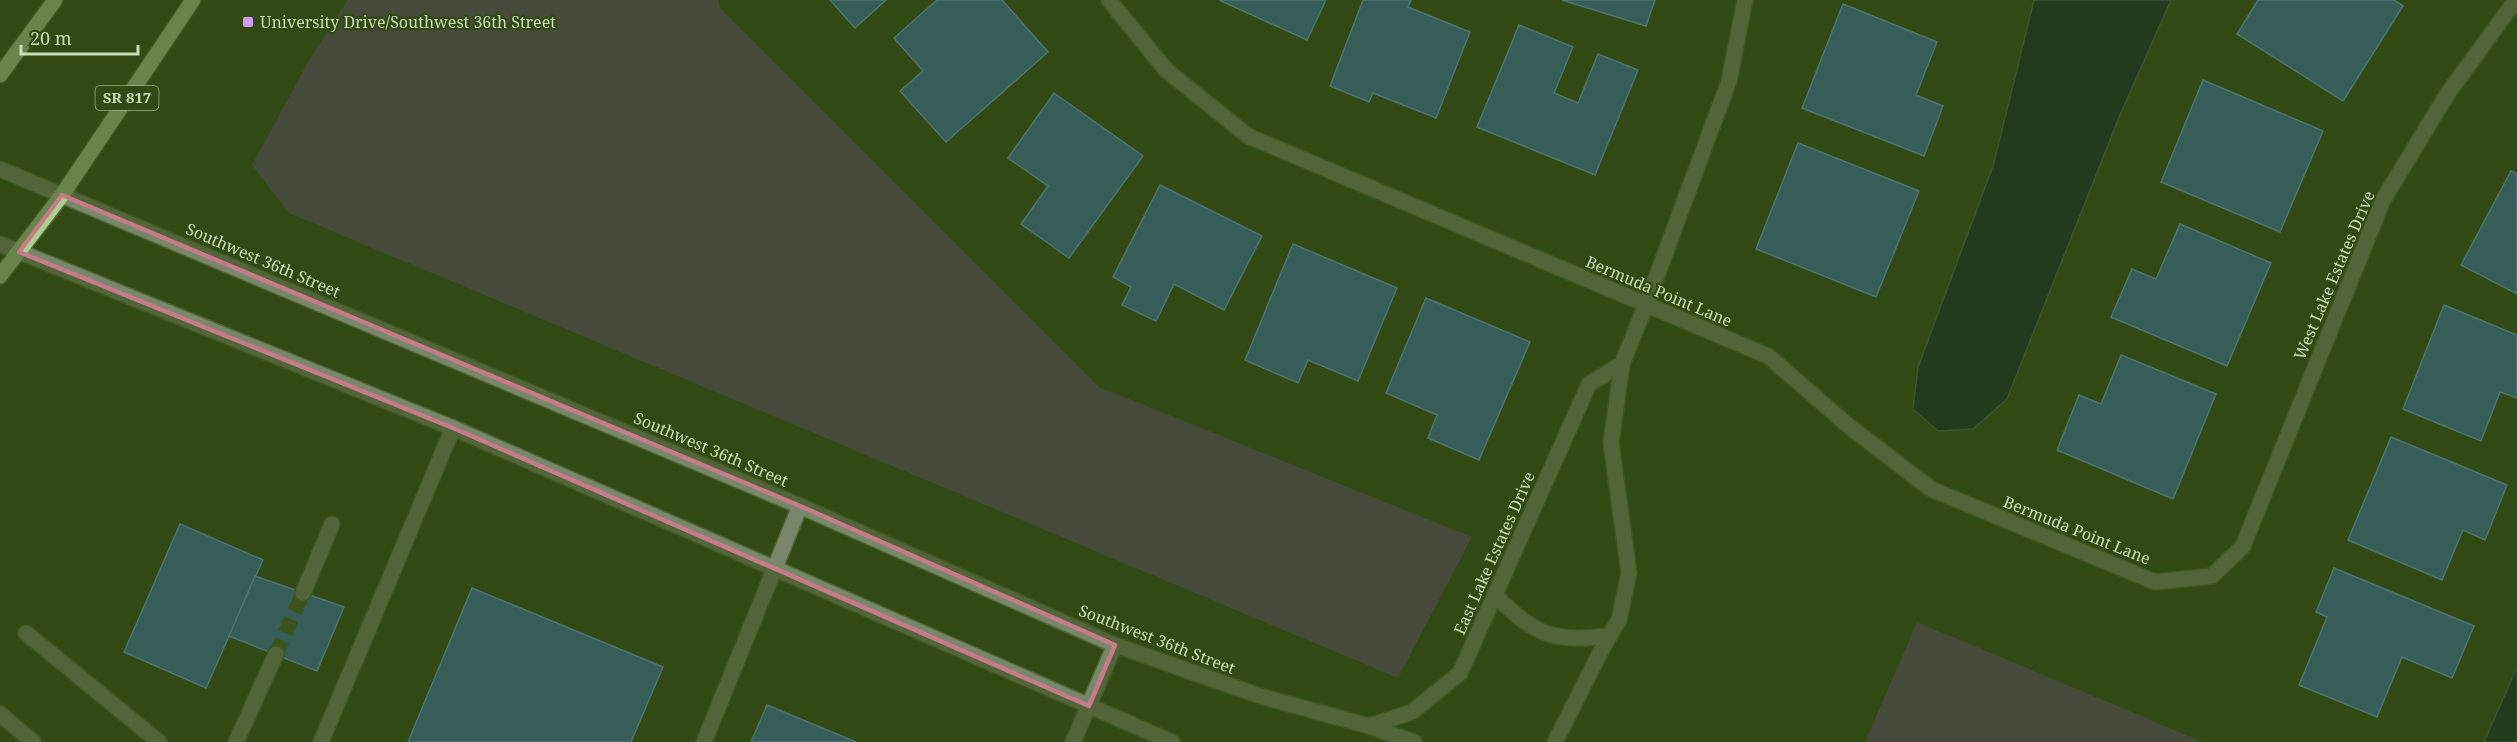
<svg xmlns="http://www.w3.org/2000/svg" width="2517" height="742" viewBox="0 0 2517 742" font-family="'Noto Serif',serif">
	<rect width="100%" height="100%" fill="#314912"/>
	<g fill="#5e4c6c">
		<polygon points="348,0 718,0 720,8 1099,387 1472,537 1398,678 289,213 252,165 308,62"/>
		<polygon points="1917,622 2203,742 1865,742"/>
	</g>
	<g fill="#0e2a28" stroke="#466053" stroke-width="1.5">
		<polygon points="2034,0 2171,0 2120,115 2007,399 1973,429 1938,431 1913,409 1918,367 1993,166"/>
		<polygon points="2517,667 2517,742 2484,742"/>
	</g>
	<g fill="#3c75ad" stroke="#6fa9e4" stroke-width="1.5">
		<polygon points="830,0 886,0 855,28"/>
		<polygon points="937,0 1002,0 1048,52 946,142 900,91 923,71 894,38"/>
		<polygon points="1219,0 1326,0 1307,40"/>
		<polygon points="1363,0 1411,0 1408,7 1470,32 1436,118 1373,93 1369,102 1330,86"/>
		<polygon points="1562,0 1655,0 1646,26"/>
		<polygon points="2258,0 2394,0 2403,6 2343,101 2237,34"/>
		<polygon points="1843,4 1937,42 1916,95 1943,106 1924,156 1802,108"/>
		<polygon points="1519,25 1573,47 1554,93 1578,103 1598,54 1638,70 1595,175 1477,127"/>
		<polygon points="2203,80 2323,131 2280,232 2161,182"/>
		<polygon points="1054,93 1143,156 1069,258 1021,224 1048,186 1008,158"/>
		<polygon points="1798,143 1919,191 1876,297 1756,249"/>
		<polygon points="2511,171 2517,174 2517,294 2461,265"/>
		<polygon points="1160,185 1262,236 1224,310 1174,284 1156,321 1122,305 1131,287 1113,277"/>
		<polygon points="2180,224 2271,263 2227,366 2111,317 2132,269 2156,279"/>
		<polygon points="1293,244 1397,288 1358,381 1308,360 1298,383 1245,360"/>
		<polygon points="1426,298 1530,342 1479,460 1428,438 1437,415 1386,393"/>
		<polygon points="2444,305 2517,335 2517,398 2500,392 2481,441 2403,409"/>
		<polygon points="2121,355 2216,394 2173,499 2057,450 2079,395 2101,404"/>
		<polygon points="2391,437 2507,485 2485,540 2463,530 2442,580 2348,540"/>
		<polygon points="180,524 263,560 206,688 124,652"/>
		<polygon points="2334,568 2474,626 2452,678 2402,657 2377,717 2299,685 2327,617 2316,612"/>
		<polygon points="255,576 344,607 317,671 229,636"/>
		<polygon points="472,588 663,667 631,742 408,742"/>
		<polygon points="767,705 856,742 751,742"/>
	</g>
	<g fill="none" stroke-linecap="round" stroke-linejoin="round">
		<polyline stroke="#485f2b" stroke-width="15" stroke-dasharray="15 8" stroke-linecap="butt" points="276,654 303,593"/>
		<defs>
			<g id="minor">
				<polyline points="1109,0 1166,70 1248,136 1768,356 1850,427 1931,489 2155,582 2212,576 2243,546 2383,200 2448,93 2516,0"/>
				<polyline points="0,169 800,506 1115,645 1260,696 1369,726 1414,742"/>
				<polyline points="0,244 453,428 1172,742"/>
				<polyline points="303,593 332,524"/>
				<path d="M1495,595C1536,636 1552,642 1609,636"/>
				<polyline points="26,633 159,742"/>
				<polyline points="0,714 33,742"/>
				<polyline points="1369,726 1412,712 1460,673 1589,384 1622,364"/>
				<polyline points="236,742 276,654"/>
				<polyline points="321,742 453,428"/>
				<polyline points="704,742 800,506"/>
				<polyline points="1073,742 1115,645"/>
				<polyline points="1555,742 1602,649 1619,620 1629,573 1611,443 1622,364 1646,305 1729,81 1745,0"/>
			</g>
			<g id="major">
				<polyline points="0,75 55,0"/>
				<polyline points="0,276 62,195 193,0"/>
			</g>
		</defs>
		<use href="#minor" stroke="#506733" stroke-width="18"/>
		<use href="#major" stroke="#506733" stroke-width="18"/>
		<use href="#minor" stroke="#788769" stroke-width="15"/>
		<use href="#major" stroke="#aecd8f" stroke-width="15"/>
	</g>
	<path d="M0 0H2517V742H0ZM62,195L800,506L1115,645L1089,706L453,428L19,252Z" fill="#314912" fill-opacity=".55" fill-rule="evenodd"/>
	<path fill="none" stroke="#c67a8a" stroke-width="4.5" stroke-linejoin="round" d="M62,195L800,506L1115,645L1089,706L453,428L19,252Z"/>
	<rect fill="#d39cfc" stroke="#314912" stroke-width="2" x="242" y="16" width="12" height="12" rx="3"/>
	<g text-anchor="middle" stroke-width="4.5" stroke-linejoin="round" paint-order="stroke">
		<rect fill="#314912" stroke="#9cb186" stroke-width="1.5" x="95.5" y="86" width="63" height="24" rx="4.5"/>
		<g font-size="15" font-weight="bold" fill="#caddb8">
			<text x="127" y="103">SR 817</text>
		</g>
		<g font-size="16" fill="#caddb8" stroke="#314912" text-anchor="start">
			<text x="260" y="28">University Drive/Southwest 36th Street</text>
		</g>
		<g font-size="16" fill="#caddb8" stroke="#314912">
			<text transform="translate(263 260) rotate(23)" y="6">Southwest 36th Street</text>
			<text transform="translate(2334 275) rotate(-67)" y="6">West Lake Estates Drive</text>
			<text transform="translate(1659 291) rotate(23)" y="6">Bermuda Point Lane</text>
			<text transform="translate(711 449) rotate(23)" y="6">Southwest 36th Street</text>
			<text transform="translate(2077 530) rotate(22)" y="6">Bermuda Point Lane</text>
			<text transform="translate(1494 553) rotate(-66)" y="6">East Lake Estates Drive</text>
			<text transform="translate(1157 639) rotate(21)" y="6">Southwest 36th Street</text>
		</g>
	</g>
	<path d="M21 45v9h117v-9" fill="none" stroke="#caddb8" stroke-width="3"/>
	<text x="30" y="45" font-size="18" fill="#caddb8" stroke="#314912" stroke-width="4.5" paint-order="stroke">20 m</text>
</svg>
